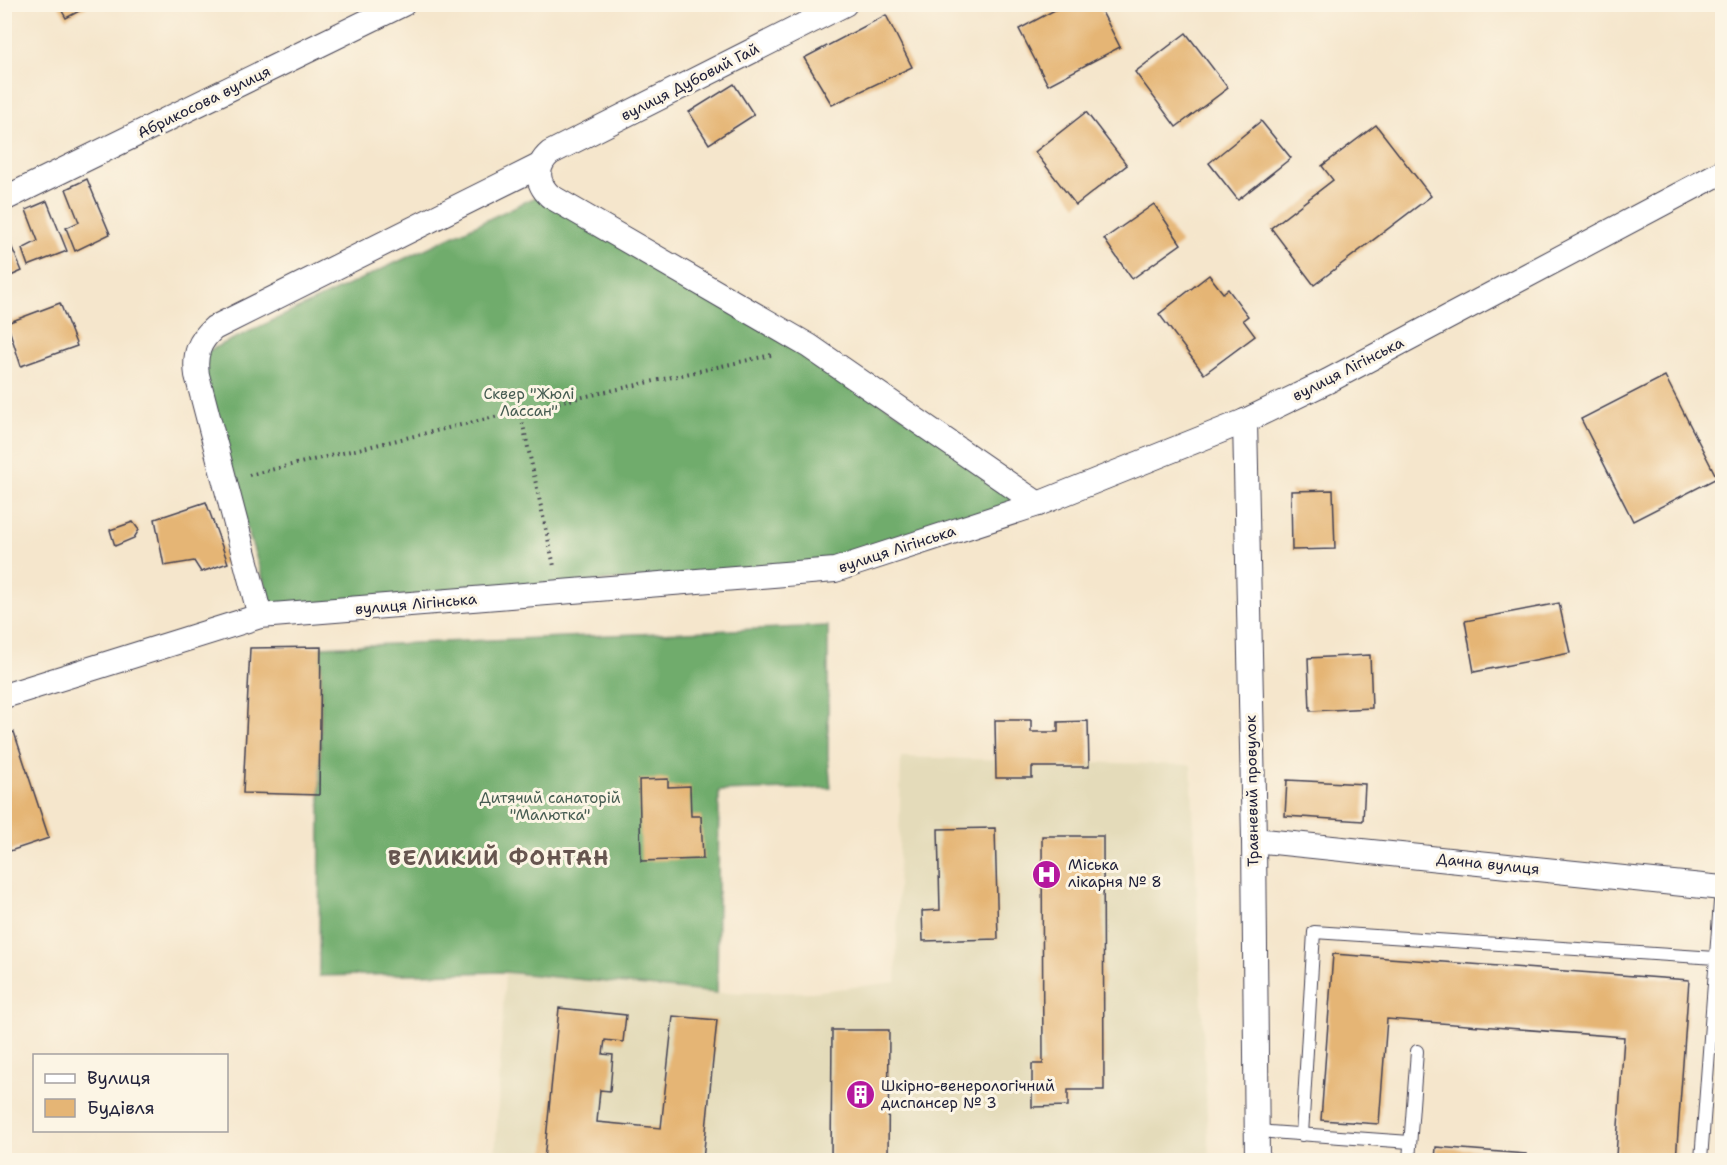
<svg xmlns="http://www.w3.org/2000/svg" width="1727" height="1165" viewBox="0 0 1727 1165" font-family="'Shantell Sans',sans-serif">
	<rect width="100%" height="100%" fill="#fcf5e5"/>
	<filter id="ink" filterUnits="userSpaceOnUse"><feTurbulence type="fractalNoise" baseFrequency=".0167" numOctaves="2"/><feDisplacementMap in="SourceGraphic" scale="12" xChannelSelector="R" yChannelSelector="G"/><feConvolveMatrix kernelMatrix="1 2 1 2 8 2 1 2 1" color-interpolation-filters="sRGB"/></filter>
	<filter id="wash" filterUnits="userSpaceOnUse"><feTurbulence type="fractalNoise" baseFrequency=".008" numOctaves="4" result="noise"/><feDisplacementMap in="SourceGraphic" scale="24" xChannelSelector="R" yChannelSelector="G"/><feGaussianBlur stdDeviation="1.35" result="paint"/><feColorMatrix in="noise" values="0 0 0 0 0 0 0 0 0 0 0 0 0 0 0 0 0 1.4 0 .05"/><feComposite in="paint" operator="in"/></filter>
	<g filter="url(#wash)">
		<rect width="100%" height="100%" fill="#f5e6cc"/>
		<polygon fill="#e4dbba" points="901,757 1191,765 1209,1160 495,1160 505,972 717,993 812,992 896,982"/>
		<g fill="#6fac6c" stroke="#486754" stroke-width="1.5">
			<polygon points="544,193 1035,498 833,563 272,607 193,358"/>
			<polygon points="828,626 828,757 831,788 719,791 717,993 505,972 319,976 321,647"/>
		</g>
		<g id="blocks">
			<g fill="#e5b575">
				<polygon points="58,4 86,4 87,7 66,18"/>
				<polygon points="1066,4 1098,4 1120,47 1048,85 1019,29"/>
				<polygon points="886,15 912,67 832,105 804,58"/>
				<polygon points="1186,33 1228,88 1176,127 1135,72"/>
				<polygon points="734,84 754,115 709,144 689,112"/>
				<polygon points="1086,112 1127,165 1076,205 1035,152"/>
				<polygon points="1261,121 1291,158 1238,200 1209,163"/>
				<polygon points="1376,125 1431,196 1314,285 1271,228 1333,180 1322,166"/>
				<polygon points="87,179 110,234 75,251 66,228 79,222 66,189"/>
				<polygon points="47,201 67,251 28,266 22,249 38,241 26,210"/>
				<polygon points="1154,204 1181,244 1132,279 1104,239"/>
				<polygon points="4,229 22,271 4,279"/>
				<polygon points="1209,275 1223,293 1228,289 1248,316 1243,320 1255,336 1204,374 1159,314"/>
				<polygon points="60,303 77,346 21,366 7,323"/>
				<polygon points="1665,376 1717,478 1633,521 1581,419"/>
				<polygon points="1333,490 1335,549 1292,550 1291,491"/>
				<polygon points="206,502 228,563 201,572 194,561 164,566 155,519"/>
				<polygon points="133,522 139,530 134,538 115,546 110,530"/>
				<polygon points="1559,603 1570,653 1474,672 1465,621"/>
				<polygon points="321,647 319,795 243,793 250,648"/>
				<polygon points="1370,655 1372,708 1310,711 1308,658"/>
				<polygon points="995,720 1031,720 1031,732 1058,732 1058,722 1088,721 1089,767 1032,767 1032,778 996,778"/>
				<polygon points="14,732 49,838 4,853 4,735"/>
				<polygon points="668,779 668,787 690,786 691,816 701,816 703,859 641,861 639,780"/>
				<polygon points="1287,780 1365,784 1363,821 1285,816"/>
				<polygon points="995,828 998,939 923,941 922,911 940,910 938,829"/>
				<polygon points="1042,836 1103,836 1104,1090 1068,1090 1068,1106 1032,1107 1032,1064 1043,1064"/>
				<polygon points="1333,954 1689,980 1676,1160 1587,1160 1588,1154 1616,1156 1624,1037 1387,1019 1379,1124 1321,1120"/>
				<polygon points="559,1008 626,1015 623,1042 605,1040 603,1054 613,1055 610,1091 600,1090 597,1122 661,1128 673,1016 717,1020 703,1160 544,1160"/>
				<polygon points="832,1030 889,1030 888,1160 831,1160"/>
				<polygon points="1436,1147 1526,1154 1525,1160 1435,1160"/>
			</g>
		</g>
	</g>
	<g filter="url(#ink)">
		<use href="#blocks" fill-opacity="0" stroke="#423f51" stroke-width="1.5"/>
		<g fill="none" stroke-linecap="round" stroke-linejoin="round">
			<defs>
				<g id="service">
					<polyline points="1257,1131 1410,1142"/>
					<polyline points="1302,1135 1314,932 1716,958"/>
					<polyline points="1409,1160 1417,1051"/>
					<polyline points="1701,1160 1721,888"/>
				</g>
				<g id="minor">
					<path d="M845,4L550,153C535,166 536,183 550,196L809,346L1038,504"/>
					<polyline points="4,199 403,4"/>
					<polyline points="1245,421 1254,840 1257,1160"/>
					<path d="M260,616L197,375C194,354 199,341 214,328L539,166"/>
					<polyline points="4,696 260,616 835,570 1038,504 1245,421 1328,381 1722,172"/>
					<polyline points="1254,840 1722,888"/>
				</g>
			</defs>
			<use href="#service" stroke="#423f51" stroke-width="14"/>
			<use href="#minor" stroke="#423f51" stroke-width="26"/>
			<g stroke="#423f51" stroke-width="4" stroke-dasharray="1.5 4.5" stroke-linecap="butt">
				<polyline points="520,411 554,566"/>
				<polyline points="249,475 520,411 771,355"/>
			</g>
			<use href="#service" stroke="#fff" stroke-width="12"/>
			<use href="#minor" stroke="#fff" stroke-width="24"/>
		</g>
	</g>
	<defs>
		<symbol id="hospital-disc" viewBox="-11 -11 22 22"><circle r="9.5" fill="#b5179e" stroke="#fcf5e5"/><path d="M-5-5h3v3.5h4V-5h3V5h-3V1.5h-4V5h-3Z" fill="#fff"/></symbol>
		<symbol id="building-disc" viewBox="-11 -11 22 22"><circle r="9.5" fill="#b5179e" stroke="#fcf5e5"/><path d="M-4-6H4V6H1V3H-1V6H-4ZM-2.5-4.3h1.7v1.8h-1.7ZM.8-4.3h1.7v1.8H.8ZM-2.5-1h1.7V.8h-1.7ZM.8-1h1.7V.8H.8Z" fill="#fff"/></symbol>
	</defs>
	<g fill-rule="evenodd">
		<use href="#hospital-disc" x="1030" y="858" width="33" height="33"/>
		<use href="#building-disc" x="844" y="1078" width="33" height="33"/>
	</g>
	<g text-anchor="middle" stroke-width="6" stroke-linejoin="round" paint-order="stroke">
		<g font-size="15" fill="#22223b" stroke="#fcf5e5">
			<text transform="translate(690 82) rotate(-27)" y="5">вулиця Дубовий Гай</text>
			<text transform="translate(204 102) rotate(-26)" y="5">Абрикосова вулиця</text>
			<text transform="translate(1348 369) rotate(-27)" y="5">вулиця Лігінська</text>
			<text transform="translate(897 549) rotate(-18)" y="5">вулиця Лігінська</text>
			<text transform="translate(416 604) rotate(-5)" y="5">вулиця Лігінська</text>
			<text transform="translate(1252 791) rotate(-91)" y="5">Травневий провулок</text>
			<text transform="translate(1488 864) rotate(6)" y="5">Дачна вулиця</text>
		</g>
		<g font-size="15" fill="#465c52" stroke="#fcf5e5">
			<text x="529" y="399">Сквер "Жюлі<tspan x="529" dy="17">Лассан"</tspan></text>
			<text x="550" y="803">Дитячий санаторій<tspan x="550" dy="17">"Малютка"</tspan></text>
		</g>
		<g font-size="15" fill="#22223b" stroke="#fcf5e5" text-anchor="start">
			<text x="1068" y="870">Міська<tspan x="1068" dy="17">лікарня № 8</tspan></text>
			<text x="881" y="1091">Шкірно-венерологічний<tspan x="881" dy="17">диспансер № 3</tspan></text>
		</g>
		<g font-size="21" font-weight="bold" letter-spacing="1.5" fill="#66554f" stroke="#fcf5e5">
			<text x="499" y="865">ВЕЛИКИЙ ФОНТАН</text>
		</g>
	</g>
	<rect width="1727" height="1165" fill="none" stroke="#fcf5e5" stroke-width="24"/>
	<rect x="33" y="1054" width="195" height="78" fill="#fcf5e5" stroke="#a5a1a1" stroke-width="1.5"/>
	<rect x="45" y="1074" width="30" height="9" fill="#ffffff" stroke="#a5a1a1" stroke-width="1.5"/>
	<text x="87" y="1084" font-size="18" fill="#22223b">Вулиця</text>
	<rect x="45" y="1099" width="30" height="18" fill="#e5b575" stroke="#a5a1a1" stroke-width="1.5"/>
	<text x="87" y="1114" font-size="18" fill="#22223b">Будівля</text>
</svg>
